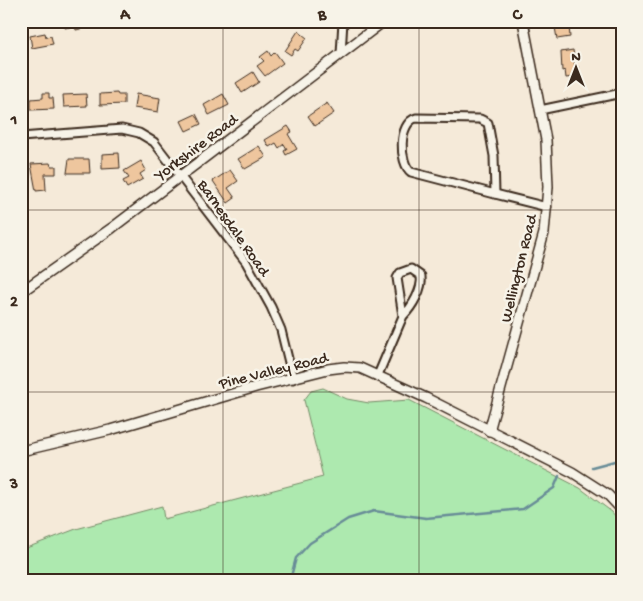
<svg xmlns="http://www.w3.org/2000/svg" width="643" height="601" viewBox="0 0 643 601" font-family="'Gochi Hand',sans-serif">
	<rect width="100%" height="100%" fill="#f5ead9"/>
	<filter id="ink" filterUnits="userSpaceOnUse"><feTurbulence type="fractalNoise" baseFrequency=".02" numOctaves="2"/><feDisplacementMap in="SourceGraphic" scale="10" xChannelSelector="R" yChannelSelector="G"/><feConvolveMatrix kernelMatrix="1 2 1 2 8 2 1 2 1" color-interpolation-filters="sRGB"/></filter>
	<g filter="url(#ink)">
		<polygon fill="#ade9af" stroke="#748a66" points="323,388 347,399 369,403 409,400 580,488 612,512 622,525 622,580 21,580 21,550 76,529 162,506 164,519 323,477 304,400 311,391"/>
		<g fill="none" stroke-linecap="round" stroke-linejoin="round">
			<g stroke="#688c97" stroke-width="2.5">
				<polyline points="592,467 622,459"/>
				<polyline points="290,580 296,558 310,543 348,519 374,511 426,518 523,509 554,488 559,476"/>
			</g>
		</g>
		<g fill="#eec69e" stroke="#3b2a1e">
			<polygon points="63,21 82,21 84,28 76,30 75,26 65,28"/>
			<polygon points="554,21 573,21 574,26 569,26 570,37 557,39"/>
			<polygon points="298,31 307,38 298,51 295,49 291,55 285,51"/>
			<polygon points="45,33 46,37 51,36 53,44 32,48 30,36"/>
			<polygon points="573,50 575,67 579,67 580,76 566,78 565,70 562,71 561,52"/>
			<polygon points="268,51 271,56 275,52 283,63 265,76 257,66 264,61 260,57"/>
			<polygon points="253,72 259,82 242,93 236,83"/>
			<polygon points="43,93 49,93 49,98 53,98 54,109 31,110 31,99 43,98"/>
			<polygon points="117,93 118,95 124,95 124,104 100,105 100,94"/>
			<polygon points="86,94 87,106 64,107 63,95"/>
			<polygon points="136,94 160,98 158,112 134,108"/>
			<polygon points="223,94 229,105 209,115 204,105"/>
			<polygon points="327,103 334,113 315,126 308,116"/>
			<polygon points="196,114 201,124 186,131 181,121"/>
			<polygon points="288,126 292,132 288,134 297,149 286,155 284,151 287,149 284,144 279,148 276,143 269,147 265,140"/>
			<polygon points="259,146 266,157 245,169 238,159"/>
			<polygon points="119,153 120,168 102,169 102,154"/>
			<polygon points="69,159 89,159 90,173 67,173"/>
			<polygon points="141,161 146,170 140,174 143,179 127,188 123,181 129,178 124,171"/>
			<polygon points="50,163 51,166 56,166 56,174 45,174 46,190 36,191 31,164"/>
			<polygon points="230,170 238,181 228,188 235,198 228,203 213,181"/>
		</g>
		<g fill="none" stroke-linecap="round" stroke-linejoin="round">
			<defs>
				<g id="minor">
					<polyline points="341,54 343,21"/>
					<polyline points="540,110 622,93"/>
					<path d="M416,118L480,119L488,123L494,156L495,194L411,172C399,163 398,123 416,118Z"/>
					<polyline points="21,137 122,129 139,133 154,142 246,262 271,307 281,330 293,379"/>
					<polyline points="495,194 547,207"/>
					<path d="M378,375L403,316L397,278L400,273L411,269L421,276C423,289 412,307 403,316"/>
				</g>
				<g id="tertiary">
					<polyline points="21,292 112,228 384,21"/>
					<polyline points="489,431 544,233 548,187 546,140 523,21"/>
					<polyline points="21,451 110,430 256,387 328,369 344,367 360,368 426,398 572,472 608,495 622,510"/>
				</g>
			</defs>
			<use href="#minor" stroke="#3b2a1e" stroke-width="11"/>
			<use href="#tertiary" stroke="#3b2a1e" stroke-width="12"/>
			<use href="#minor" stroke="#f7f3e8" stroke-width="7"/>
			<use href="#tertiary" stroke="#f7f3e8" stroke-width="9"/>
		</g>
	</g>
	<path fill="none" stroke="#3b2a1e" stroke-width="1" stroke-opacity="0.55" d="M223,21V580M419,21V580M21,210H622M21,392H622"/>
	<g text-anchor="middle" stroke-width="5" stroke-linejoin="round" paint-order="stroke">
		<g font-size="16" fill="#3b2a1e" stroke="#f7f3e8">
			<text transform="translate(195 146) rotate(-37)" y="6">Yorkshire Road</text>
			<text transform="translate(235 227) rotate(55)" y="6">Barnesdale Road</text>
			<text transform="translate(517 268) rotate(-76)" y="6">Wellington Road</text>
			<text transform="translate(273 369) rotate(-14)" y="6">Pine Valley Road</text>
		</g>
	</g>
	<rect width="643" height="601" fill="none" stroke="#f7f3e8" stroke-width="55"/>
	<g transform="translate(576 68)" stroke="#f7f3e8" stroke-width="4" paint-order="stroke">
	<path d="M0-4L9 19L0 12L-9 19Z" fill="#3b2a1e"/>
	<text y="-8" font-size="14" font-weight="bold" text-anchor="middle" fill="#3b2a1e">N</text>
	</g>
	<rect x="28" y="28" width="588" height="546" fill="none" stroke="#3b2a1e" stroke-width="2"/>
	<g font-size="16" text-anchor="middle" font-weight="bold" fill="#3b2a1e">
		<text x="125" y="19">A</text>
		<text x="322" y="19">B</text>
		<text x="517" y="19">C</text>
		<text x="14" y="124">1</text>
		<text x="14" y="306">2</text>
		<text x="14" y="488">3</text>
	</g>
</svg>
